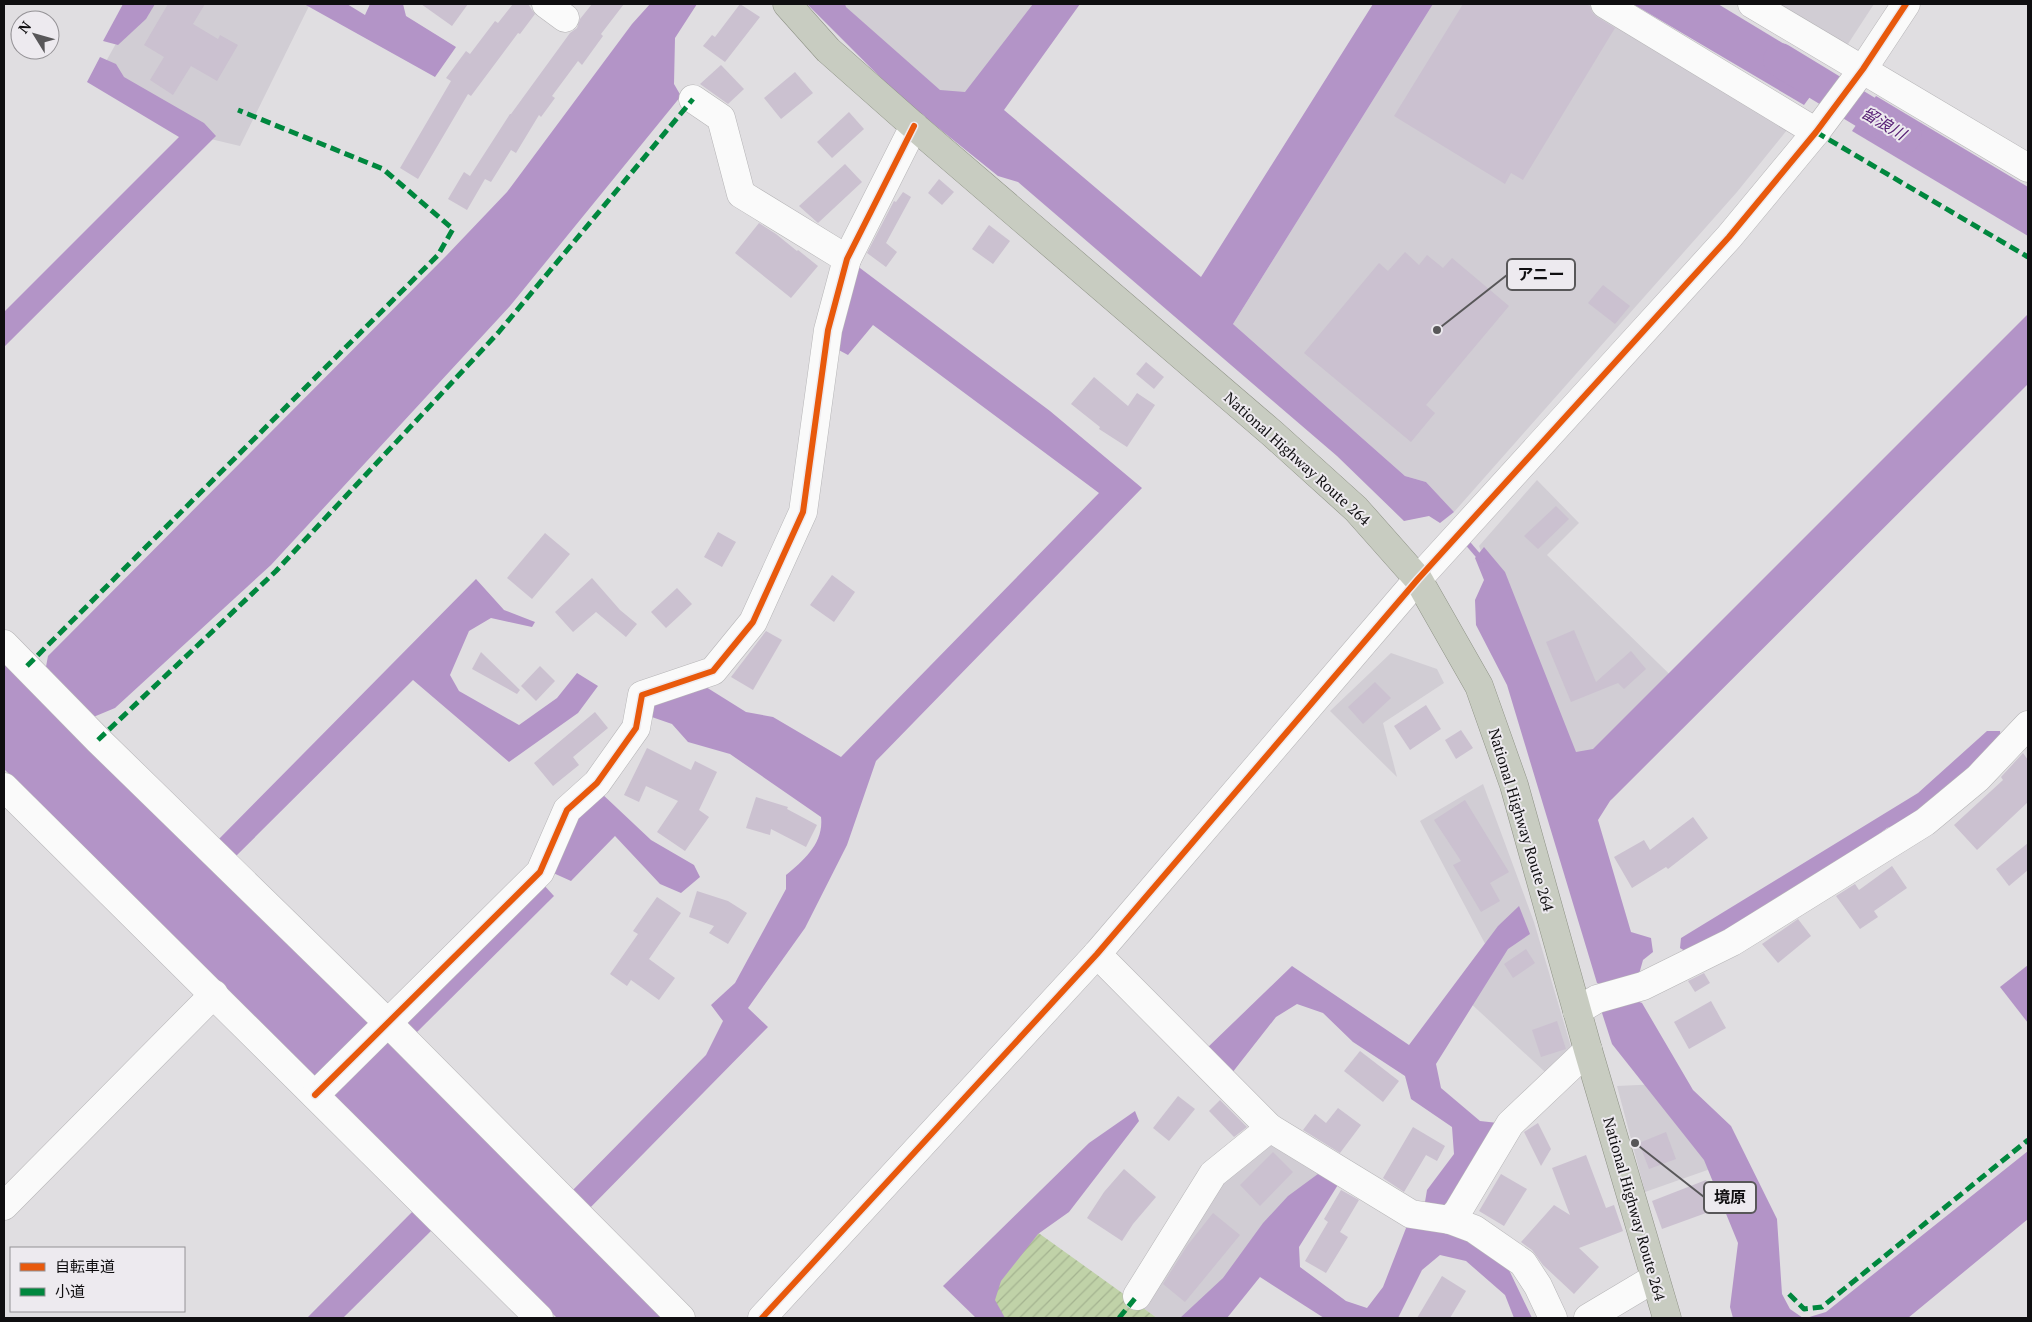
<svg xmlns="http://www.w3.org/2000/svg" width="2032" height="1322" viewBox="0 0 2032 1322" font-family="'PT Serif','Noto Sans JP',serif">
	<defs>
		<pattern id="garden-furrows" width="10" height="10" patternUnits="userSpaceOnUse" patternTransform="scale(1.25)"><rect width="10" height="10" fill="#c0d2a8"/><path d="M-1 1l2-2M0 10L10 0M9 11l2-2" fill="none" stroke="#a4b390"/></pattern>
	</defs>
	<rect width="100%" height="100%" fill="#e0dee1"/>
	<g fill="#d1cdd4">
		<polygon points="138,4 310,4 240,146 198,136 99,74"/>
		<polygon points="837,4 1047,4 962,120"/>
		<polygon points="1433,4 1594,4 1791,125 1737,192 1454,512 1426,482 1405,476 1233,324"/>
		<polygon points="1772,4 1874,4 1846,47"/>
		<polygon points="1537,480 1579,523 1547,555 1694,698 1583,804 1479,546"/>
		<polygon points="1391,653 1437,669 1444,683 1383,723 1397,777 1330,711"/>
		<polygon points="1483,784 1534,922 1577,1067 1558,1084 1467,1000 1491,955 1420,821"/>
		<polygon points="1680,1083 1716,1167 1645,1192 1617,1086"/>
		<polygon points="1265,1125 1323,1167 1264,1250 1208,1318 1157,1318 1123,1294 1212,1168"/>
	</g>
	<polygon fill="url(#garden-furrows)" points="1019,1219 1157,1318 980,1318"/>
	<g fill="#b394c7">
		<polygon points="123,4 155,4 146,19 118,45 103,41"/>
		<polygon points="304,4 347,4 365,15 370,4 403,4 406,16 456,47 435,77"/>
		<polygon points="650,4 697,4 675,38 674,84 681,96 510,306 271,565 115,708 91,718 371,1023 316,1078 4,769 4,659 45,672 48,656 446,256 507,192 632,24"/>
		<polygon points="807,4 845,4 846,7 940,90 965,92 1033,4 1080,4 1004,110 1201,277 1373,4 1433,4 1233,324 1405,476 1426,482 1454,512 1440,523 1429,516 1404,521 1337,456 1018,182 998,176 900,97"/>
		<polygon points="1633,4 1718,4 1829,71 1804,105"/>
		<polygon points="100,57 116,64 124,77 204,123 216,136 4,347 4,312 179,137 87,82"/>
		<polygon points="1876,96 2028,187 2028,236 1852,131"/>
		<path d="M856,265L1050,411L1142,488L876,761L847,845L805,928L748,1008L768,1027L586,1212L568,1195L706,1055L723,1021L711,1005L735,983L786,889V875C804,860 824,843 821,817L730,754L688,742L672,724L646,715L652,700L706,687L746,712L773,717L841,757L1099,493L873,325L848,355L833,347Z"/>
		<polygon points="2028,314 2028,384 1610,801 1598,820 1631,932 1651,938 1653,952 1643,960 1632,999 1642,1003 1693,1090 1731,1126 1777,1219 1782,1294 1790,1309 1803,1318 1733,1318 1730,1307 1738,1243 1704,1160 1612,1044 1602,1013 1610,1001 1607,987 1597,983 1507,685 1476,625 1475,600 1484,580 1475,558 1484,547 1505,572 1576,752 1593,749"/>
		<polygon points="476,579 504,610 535,622 532,627 491,618 469,631 450,675 459,691 519,725 557,698 577,673 598,686 578,713 509,762 413,680 232,860 215,843"/>
		<polygon points="1987,731 2000,731 2001,740 1921,815 1887,828 1833,868 1778,904 1685,951 1680,948 1681,938 1918,793"/>
		<polygon points="600,792 651,840 694,865 700,877 681,893 660,884 615,836 571,881 551,872 572,815"/>
		<polygon points="542,883 554,896 413,1036 400,1024"/>
		<polygon points="1519,906 1530,934 1508,949 1436,1064 1441,1088 1480,1121 1498,1123 1444,1210 1424,1208 1427,1190 1454,1154 1452,1127 1411,1099 1405,1076 1353,1042 1323,1013 1297,1004 1276,1017 1232,1073 1206,1049 1292,966 1409,1045 1498,926"/>
		<polygon points="2028,965 2028,1023 2000,987"/>
		<polygon points="387,1039 666,1318 557,1318 332,1095"/>
		<polygon points="1135,1111 1139,1121 1069,1212 1038,1234 1001,1281 995,1300 1005,1318 976,1318 943,1286 1089,1143"/>
		<polygon points="2028,1151 2028,1219 1908,1318 1806,1318 1826,1312"/>
		<polygon points="1322,1171 1341,1180 1299,1247 1300,1267 1346,1301 1367,1308 1383,1287 1408,1223 1469,1239 1509,1270 1532,1318 1514,1318 1505,1295 1466,1261 1440,1255 1422,1270 1398,1318 1324,1318 1260,1277 1227,1318 1180,1318 1223,1278 1263,1223 1288,1196"/>
		<polygon points="416,1208 435,1227 343,1318 307,1318"/>
	</g>
	<g fill="none" stroke-linecap="round" stroke-linejoin="round">
		<polyline stroke="#b394c7" stroke-width="5.5" points="1464,539 1482,560"/>
		<polyline stroke="#b394c7" stroke-width="34" points="1780,60 1905,136"/>
	</g>
	<g fill="#cbc1d0">
		<polygon points="168,4 205,4 193,24 218,39 220,35 238,45 217,81 191,66 173,95 150,80 164,57 144,45"/>
		<polygon points="421,4 468,4 452,26"/>
		<polygon points="513,4 528,4 535,14 520,34 518,33 471,96 468,94 418,179 400,168 451,81 446,78 466,51 470,54 495,21 498,23"/>
		<polygon points="592,4 624,4 601,34 603,36 582,65 578,61 552,96 555,98 541,117 539,115 516,153 511,150 491,182 485,179 467,210 448,199 464,172 470,176 510,114 511,114 570,33 577,28 580,19"/>
		<polygon points="740,4 760,17 725,62 703,46 712,35 715,37"/>
		<polygon points="1463,4 1586,4 1590,6 1592,12 1597,17 1615,28 1523,180 1511,173 1505,184 1394,116"/>
		<polygon points="721,65 744,89 728,104 700,84"/>
		<polygon points="795,72 813,93 781,119 764,98"/>
		<polygon points="849,112 864,129 832,158 817,142"/>
		<polygon points="845,164 862,182 818,223 799,206"/>
		<polygon points="939,179 954,192 942,205 928,193"/>
		<polygon points="903,192 911,197 886,243 897,252 886,267 867,253 894,201 896,202"/>
		<polygon points="759,223 776,234 797,251 798,250 818,266 791,298 735,253"/>
		<polygon points="989,225 1010,241 993,264 972,249"/>
		<polygon points="1405,252 1419,265 1427,255 1443,268 1452,258 1509,306 1426,405 1435,413 1411,442 1304,353 1379,263 1388,271"/>
		<polygon points="1603,285 1630,306 1615,324 1588,303"/>
		<polygon points="1146,362 1164,377 1154,389 1136,374"/>
		<polygon points="1094,377 1128,406 1137,393 1155,405 1127,447 1099,429 1100,427 1071,404"/>
		<polygon points="1556,506 1569,519 1538,549 1524,536"/>
		<polygon points="718,532 736,542 722,567 704,557"/>
		<polygon points="545,533 570,554 532,599 507,578"/>
		<polygon points="832,575 855,592 834,622 810,605"/>
		<polygon points="592,578 620,610 637,624 626,637 596,612 573,632 555,612"/>
		<polygon points="677,588 692,604 666,628 651,612"/>
		<polygon points="1574,630 1596,682 1631,651 1646,669 1624,689 1618,683 1571,702 1546,642"/>
		<polygon points="766,631 782,640 753,690 731,677"/>
		<polygon points="481,652 520,690 517,694 472,669"/>
		<polygon points="540,666 555,681 536,701 521,686"/>
		<polygon points="1375,682 1391,698 1363,724 1348,707"/>
		<polygon points="1426,705 1441,729 1410,750 1394,726"/>
		<polygon points="595,712 608,728 573,757 579,765 553,786 534,763"/>
		<polygon points="1461,730 1473,748 1456,759 1445,740"/>
		<polygon points="647,748 691,770 695,761 717,772 699,810 709,817 685,851 657,832 678,801 646,786 639,802 624,795"/>
		<polygon points="2023,753 2028,760 2028,802 1977,850 1954,825 2003,780 2001,777"/>
		<polygon points="756,797 788,807 787,809 817,825 806,847 771,829 770,835 746,828"/>
		<polygon points="1465,800 1509,872 1490,883 1500,901 1481,912 1453,865 1461,861 1434,820"/>
		<polygon points="1693,817 1708,838 1668,869 1666,867 1632,888 1614,857 1644,840 1650,850"/>
		<polygon points="2028,843 2028,870 2009,886 1996,869"/>
		<polygon points="1892,866 1907,888 1874,911 1878,917 1860,929 1836,896 1855,884 1859,890"/>
		<polygon points="697,891 728,901 747,913 728,944 709,933 714,926 689,917"/>
		<polygon points="657,897 681,913 649,959 675,978 659,1000 631,980 627,986 610,974 638,934 633,931"/>
		<polygon points="1798,919 1811,936 1778,963 1762,944"/>
		<polygon points="1526,949 1535,963 1513,978 1504,964"/>
		<polygon points="1704,973 1710,983 1695,992 1688,981"/>
		<polygon points="1711,1001 1726,1028 1689,1049 1674,1022"/>
		<polygon points="1557,1021 1566,1049 1541,1057 1532,1030"/>
		<polygon points="1360,1051 1399,1081 1383,1102 1344,1071"/>
		<polygon points="1178,1096 1195,1109 1169,1141 1153,1128"/>
		<polygon points="1220,1100 1247,1127 1234,1137 1209,1111"/>
		<polygon points="1338,1108 1361,1125 1340,1153 1303,1130 1315,1114 1326,1123"/>
		<polygon points="1538,1123 1551,1149 1541,1166 1524,1132"/>
		<polygon points="1413,1127 1445,1146 1437,1161 1426,1155 1404,1192 1383,1178"/>
		<polygon points="1666,1132 1676,1159 1649,1169 1639,1143"/>
		<polygon points="1273,1152 1293,1172 1260,1206 1240,1185"/>
		<polygon points="1586,1155 1606,1208 1614,1205 1623,1231 1579,1248 1599,1267 1574,1294 1543,1265 1532,1250 1521,1242 1554,1205 1570,1215 1552,1168"/>
		<polygon points="1124,1169 1156,1197 1133,1224 1122,1241 1087,1218 1104,1192"/>
		<polygon points="1501,1174 1527,1189 1504,1226 1479,1211"/>
		<polygon points="1706,1180 1717,1209 1662,1229 1652,1201"/>
		<polygon points="1341,1190 1359,1200 1340,1232 1348,1237 1326,1273 1305,1261 1328,1222 1324,1219"/>
		<polygon points="1213,1213 1240,1235 1185,1302 1163,1284 1187,1246"/>
		<polygon points="1442,1276 1466,1291 1450,1318 1417,1318"/>
	</g>
	<g fill="none" stroke-linecap="round" stroke-linejoin="round">
		<defs>
			<g id="minor">
				<polyline points="546,4 565,18"/>
				<polyline points="1605,4 1816,132"/>
				<polyline points="1752,4 2028,168"/>
				<polyline points="693,99 721,118 741,194 847,259"/>
				<polyline points="4,644 98,740 387,1022 681,1318"/>
				<polyline points="4,787 539,1318"/>
				<polyline points="1097,954 1270,1128 1411,1214 1450,1220 1474,1229 1523,1263 1538,1286 1553,1318"/>
				<polyline points="1577,1011 1597,999 1643,986 1732,942 1925,822 1978,778 2028,725"/>
				<polyline points="315,1095 540,872 567,810 597,783 636,728 642,695 713,671 753,622 803,512 828,330 847,259 914,126"/>
				<polyline points="4,1206 214,994"/>
				<polyline points="1450,1220 1458,1211 1510,1124 1588,1050"/>
				<polyline points="1137,1296 1213,1174 1270,1128"/>
				<polyline points="762,1318 1097,954 1418,579 1729,237 1816,132 1863,69 1906,4"/>
				<polyline points="1588,1318 1655,1278"/>
			</g>
			<polyline id="highway" points="787,4 828,50 914,126 1273,434 1356,509 1418,579 1479,686 1514,785 1588,1050 1667,1318"/>
		</defs>
		<use href="#minor" stroke="#b6b5b7" stroke-width="29"/>
		<use href="#highway" stroke="#8e9286" stroke-width="29"/>
		<use href="#minor" stroke="#fafafa" stroke-width="28"/>
		<use href="#highway" stroke="#c8ccc1" stroke-width="28"/>
		<g stroke="#00873e" stroke-width="5" stroke-dasharray="10 5" stroke-linecap="butt">
			<polyline points="1816,132 2028,257"/>
			<polyline points="27,666 438,255 453,229 383,169 238,110"/>
			<polyline points="98,740 276,571 498,333 693,99"/>
			<polyline points="1789,1294 1804,1309 1822,1307 2028,1140"/>
			<polyline points="1119,1318 1137,1296"/>
		</g>
		<defs>
			<g id="cycleway">
				<polyline points="315,1095 540,872 567,810 597,783 636,728 642,695 713,671 753,622 803,512 828,330 847,259 914,126"/>
				<polyline points="762,1318 1097,954 1418,579 1729,237 1816,132 1863,69 1906,4"/>
			</g>
		</defs>
		<use href="#cycleway" stroke="#edeaef" stroke-width="9"/>
		<use href="#cycleway" stroke="#e8590c" stroke-width="6"/>
	</g>
	<g text-anchor="middle" stroke-width="4" stroke-linejoin="round" paint-order="stroke">
		<g font-size="15" fill="#0f0e10" stroke="#edeaef">
			<text transform="translate(1297 459) rotate(42)" y="5">National Highway Route 264</text>
			<text transform="translate(1521 820) rotate(73)" y="5">National Highway Route 264</text>
			<text transform="translate(1634 1209) rotate(74)" y="5">National Highway Route 264</text>
		</g>
		<g font-size="16" font-style="italic" fill="#551c73" stroke="#edeaef">
			<text transform="translate(1884 123) rotate(31)" y="6">留浪川</text>
		</g>
	</g>
	<path fill="none" stroke="#585759" stroke-width="2" d="M1437 330L1507 275M1635 1143L1704 1197"/>
	<g fill="#585759" stroke="#edeaef" stroke-width="2">
		<circle cx="1437" cy="330" r="5"/>
		<circle cx="1635" cy="1143" r="5"/>
	</g>
	<g fill="#edeaef" stroke="#585759" stroke-width="2">
		<rect x="1507" y="259" width="68" height="31" rx="5"/>
		<rect x="1704" y="1182" width="52" height="31" rx="5"/>
	</g>
	<g font-size="16" text-anchor="middle" font-weight="bold" fill="#0f0e10">
		<text x="1541" y="280">アニー</text>
		<text x="1730" y="1203">境原</text>
	</g>
	<rect width="2032" height="1322" fill="none" stroke="#0f0e10" stroke-width="10"/>
	<rect x="10" y="1247" width="175" height="65" fill="#edeaef" stroke="#949296"/>
	<rect x="20" y="1263" width="25" height="8" fill="#e8590c" stroke="#949296"/>
	<text x="55" y="1272" font-size="15" fill="#0f0e10">自転車道</text>
	<rect x="20" y="1288" width="25" height="8" fill="#00873e" stroke="#949296"/>
	<text x="55" y="1297" font-size="15" fill="#0f0e10">小道</text>
	<g transform="translate(35 35) rotate(307)"><circle r="24" fill="#edeaef" stroke="#949296"/>
	<path d="M0-4L9 19L0 12L-9 19Z" fill="#585759"/>
	<text y="-8" font-size="14" font-weight="bold" text-anchor="middle" fill="#0f0e10">N</text>
	</g>
</svg>
